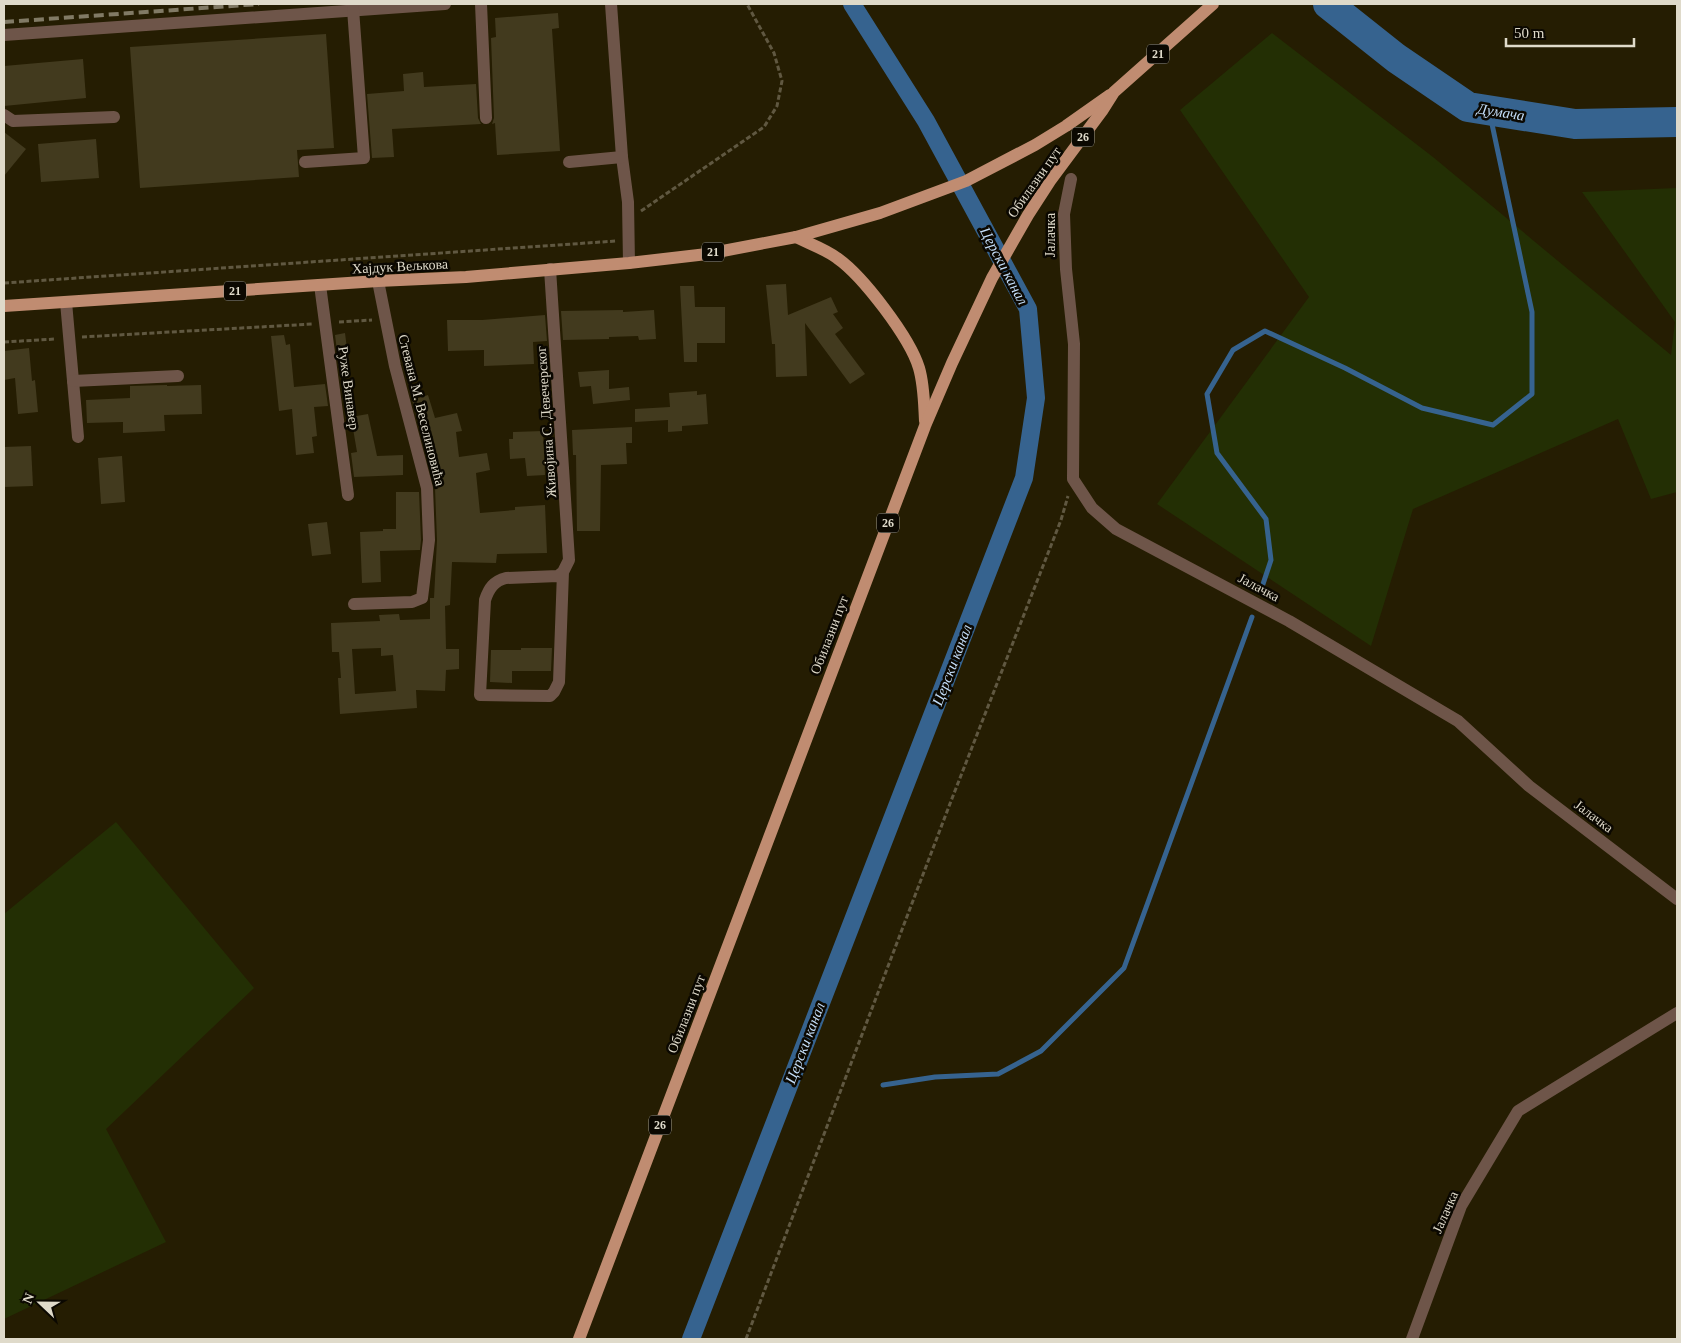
<svg xmlns="http://www.w3.org/2000/svg" width="1681" height="1343" viewBox="0 0 1681 1343" font-family="Georgia,serif">
	<rect width="100%" height="100%" fill="#251d02"/>
	<g fill="#232f04">
		<polygon points="1272,33 1433,157 1671,355 1675,322 1582,192 1677,188 1677,492 1651,499 1618,419 1413,509 1371,646 1157,504 1309,297 1180,110"/>
		<polygon points="116,822 254,988 106,1129 166,1242 4,1319 4,914"/>
	</g>
	<g fill="none" stroke-linecap="round" stroke-linejoin="round">
		<g stroke="#36638f" stroke-width="5">
			<polyline points="1261,590 1271,560 1266,519 1217,453 1207,394 1233,350 1265,331 1345,368 1422,408 1493,425 1532,394 1532,312 1489,110"/>
			<polyline points="883,1085 935,1077 998,1074 1041,1051 1124,968 1252,617"/>
		</g>
		<polyline stroke="#36638f" stroke-width="18" points="691,1339 1024,478 1036,398 1028,309 926,121 852,4"/>
		<polyline stroke="#36638f" stroke-width="30" points="1328,4 1396,58 1468,107 1575,124 1677,122"/>
	</g>
	<g fill="#423a1e" fill-rule="evenodd">
		<polygon points="558,13 559,28 552,29 560,151 497,155 495,123 492,124 494,118 491,38 496,37 495,18"/>
		<polygon points="326,34 334,148 297,150 299,177 140,188 130,47"/>
		<polygon points="83,59 86,98 4,106 4,66"/>
		<polygon points="423,72 424,87 476,84 478,118 481,124 392,129 394,157 372,158 367,94 404,91 403,74"/>
		<polygon points="4,132 26,149 4,176"/>
		<polygon points="96,139 99,178 41,182 38,144"/>
		<polygon points="786,284 788,315 831,297 838,312 833,314 843,328 835,334 865,374 850,384 805,323 807,376 776,377 775,344 772,344 766,285"/>
		<polygon points="680,286 694,286 695,307 725,307 725,343 697,343 697,362 684,362"/>
		<polygon points="623,310 623,312 654,310 656,339 639,340 638,336 609,337 609,339 563,340 561,311"/>
		<polygon points="545,315 547,341 533,342 534,364 484,366 484,350 448,351 447,320 482,320"/>
		<polygon points="345,333 349,365 339,367 335,335"/>
		<polygon points="284,335 286,345 290,344 294,387 325,384 328,406 314,407 317,436 312,437 314,453 296,455 292,409 279,411 271,336"/>
		<polygon points="29,348 32,381 35,380 38,412 18,414 15,378 4,380 4,351"/>
		<polygon points="609,370 609,389 629,387 630,400 593,404 591,386 580,387 578,372"/>
		<polygon points="167,385 167,386 201,385 202,414 164,415 165,431 123,433 123,422 87,423 86,400 130,398 130,386"/>
		<polygon points="697,391 697,395 706,394 708,424 682,426 682,431 668,432 668,420 635,422 635,409 670,407 669,393"/>
		<path d="M428,395L435,418L457,413L462,431L456,432L459,457L487,453L490,470L476,473L480,513L515,510V507L545,505L547,553L497,554L496,563L452,562L450,605L445,606L446,649H459V669L446,670L445,691L416,690L417,708L340,714L338,678H341L339,652H332L331,623L380,621L379,615L399,614L400,620L430,619V598H434L437,540L435,488L430,468L427,437L423,438L412,400ZM381,648V656L393,655L396,691L355,694L352,649Z"/>
		<polygon points="368,414 377,456 403,455 403,475 354,477 351,453 357,452 351,417"/>
		<polygon points="632,427 632,443 626,443 627,464 601,465 600,531 577,531 576,455 573,455 572,430"/>
		<polygon points="543,431 545,475 527,476 525,458 510,459 509,439 513,439 513,432"/>
		<polygon points="31,446 33,486 4,487 4,447"/>
		<polygon points="122,456 125,502 101,504 98,458"/>
		<polygon points="396,492 419,492 421,540 420,550 380,551 381,582 362,583 360,532 383,531 383,529 396,529"/>
		<polygon points="327,522 331,554 312,556 308,524"/>
		<polygon points="521,648 552,648 551,671 512,671 512,683 490,682 491,650 521,650"/>
	</g>
	<g fill="none" stroke-linecap="round" stroke-linejoin="round">
		<g stroke="#605841" stroke-width="3" stroke-dasharray="5 2.5" stroke-linecap="butt">
			<polyline points="641,211 764,127 777,106 782,81 774,53 747,4"/>
			<polyline points="4,283 616,241"/>
			<polyline points="339,322 372,320"/>
			<polyline points="82,337 313,324"/>
			<polyline points="4,342 56,339"/>
			<polyline points="746,1339 951,801 1061,520 1068,496"/>
		</g>
		<g stroke="#6e5549" stroke-width="12">
			<polyline points="481,4 486,118"/>
			<polyline points="611,4 622,157 628,202 629,263"/>
			<polyline points="4,35 445,4"/>
			<polyline points="4,115 13,121 114,117"/>
			<polyline points="305,162 364,158 353,9"/>
			<polyline points="569,162 622,157"/>
			<polyline points="1071,179 1064,214 1066,269 1074,344 1073,479 1092,508 1116,529 1289,621 1458,721 1529,786 1677,899"/>
			<path d="M550,269L569,560L563,572L558,576L506,578C494,581 489,588 485,600L480,695L550,696L554,692L559,682L563,572"/>
			<polyline points="320,285 348,495"/>
			<polyline points="66,302 78,437"/>
			<polyline points="73,381 178,376"/>
			<polyline points="354,604 412,602 422,598 429,540 427,488 395,366 378,281"/>
			<polyline points="1412,1339 1461,1206 1518,1111 1677,1013"/>
		</g>
		<g stroke="#c08c71" stroke-width="12">
			<path d="M796,237C810,244 825,249 837,258C863,276 910,338 919,368C924,385 924,403 925,421"/>
			<polyline points="4,306 378,281 466,277 629,263 707,254 796,237 880,213 966,181 1035,145 1066,126 1110,95"/>
			<polyline points="579,1339 925,426 952,363 992,278 1028,215 1050,181 1102,111 1114,92 1213,4"/>
		</g>
		<polyline stroke="#817a65" stroke-width="4" stroke-dasharray="10 5" stroke-linecap="butt" points="4,22 259,4"/>
	</g>
	<g text-anchor="middle" stroke-width="5" stroke-linejoin="round" paint-order="stroke">
		<g fill="#0b0801" stroke="#9f9b8e" stroke-width="1">
			<rect x="1147" y="44.5" width="22" height="19" rx="4"/>
			<rect x="1072" y="127.5" width="22" height="19" rx="4"/>
			<rect x="702" y="242.5" width="22" height="19" rx="4"/>
			<rect x="224" y="281.5" width="22" height="19" rx="4"/>
			<rect x="877" y="513.5" width="22" height="19" rx="4"/>
			<rect x="649" y="1115.5" width="22" height="19" rx="4"/>
		</g>
		<g font-size="12" font-weight="bold" fill="#dfdaca">
			<text x="1158" y="58">21</text>
			<text x="1083" y="141">26</text>
			<text x="713" y="256">21</text>
			<text x="235" y="295">21</text>
			<text x="888" y="527">26</text>
			<text x="660" y="1129">26</text>
		</g>
		<g font-size="14" fill="#dfdaca" stroke="#0b0801">
			<text transform="translate(1034 182) rotate(-55)" y="5">Обилазни пут</text>
			<text transform="translate(1050 235) rotate(-90)" y="5">Јалачка</text>
			<text transform="translate(400 266) rotate(-3)" y="5">Хајдук Вељкова</text>
			<text transform="translate(349 388) rotate(82)" y="5">Руже Винавер</text>
			<text transform="translate(422 410) rotate(76)" y="5">Стевана М. Веселиновића</text>
			<text transform="translate(546 422) rotate(-94)" y="5">Живојина С. Девечерског</text>
			<text transform="translate(1259 587) rotate(28)" y="5">Јалачка</text>
			<text transform="translate(829 635) rotate(-69)" y="5">Обилазни пут</text>
			<text transform="translate(1594 816) rotate(37)" y="5">Јалачка</text>
			<text transform="translate(686 1014) rotate(-69)" y="5">Обилазни пут</text>
			<text transform="translate(1445 1212) rotate(-66)" y="5">Јалачка</text>
		</g>
		<g font-size="15" font-style="italic" fill="#c3ddf8" stroke="#0b0801">
			<text transform="translate(1501 112) rotate(9)" y="5">Думача</text>
			<text transform="translate(1004 266) rotate(62)" y="5">Церски канал</text>
			<text transform="translate(952 665) rotate(-69)" y="5">Церски канал</text>
			<text transform="translate(805 1043) rotate(-69)" y="5">Церски канал</text>
		</g>
	</g>
	<rect width="1681" height="1343" fill="none" stroke="#dfdaca" stroke-width="10"/>
	<g transform="translate(40 1303) rotate(292)" stroke="#0b0801" stroke-width="4" paint-order="stroke">
	<path d="M0-4L9 19L0 12L-9 19Z" fill="#dfdaca"/>
	<text y="-8" font-size="14" font-weight="bold" text-anchor="middle" fill="#dfdaca">N</text>
	</g>
	<path d="M1506 38v8h128v-8" fill="none" stroke="#dfdaca" stroke-width="2.5"/>
	<text x="1514" y="38" font-size="15" fill="#dfdaca" stroke="#0b0801" stroke-width="4" paint-order="stroke">50 m</text>
</svg>
